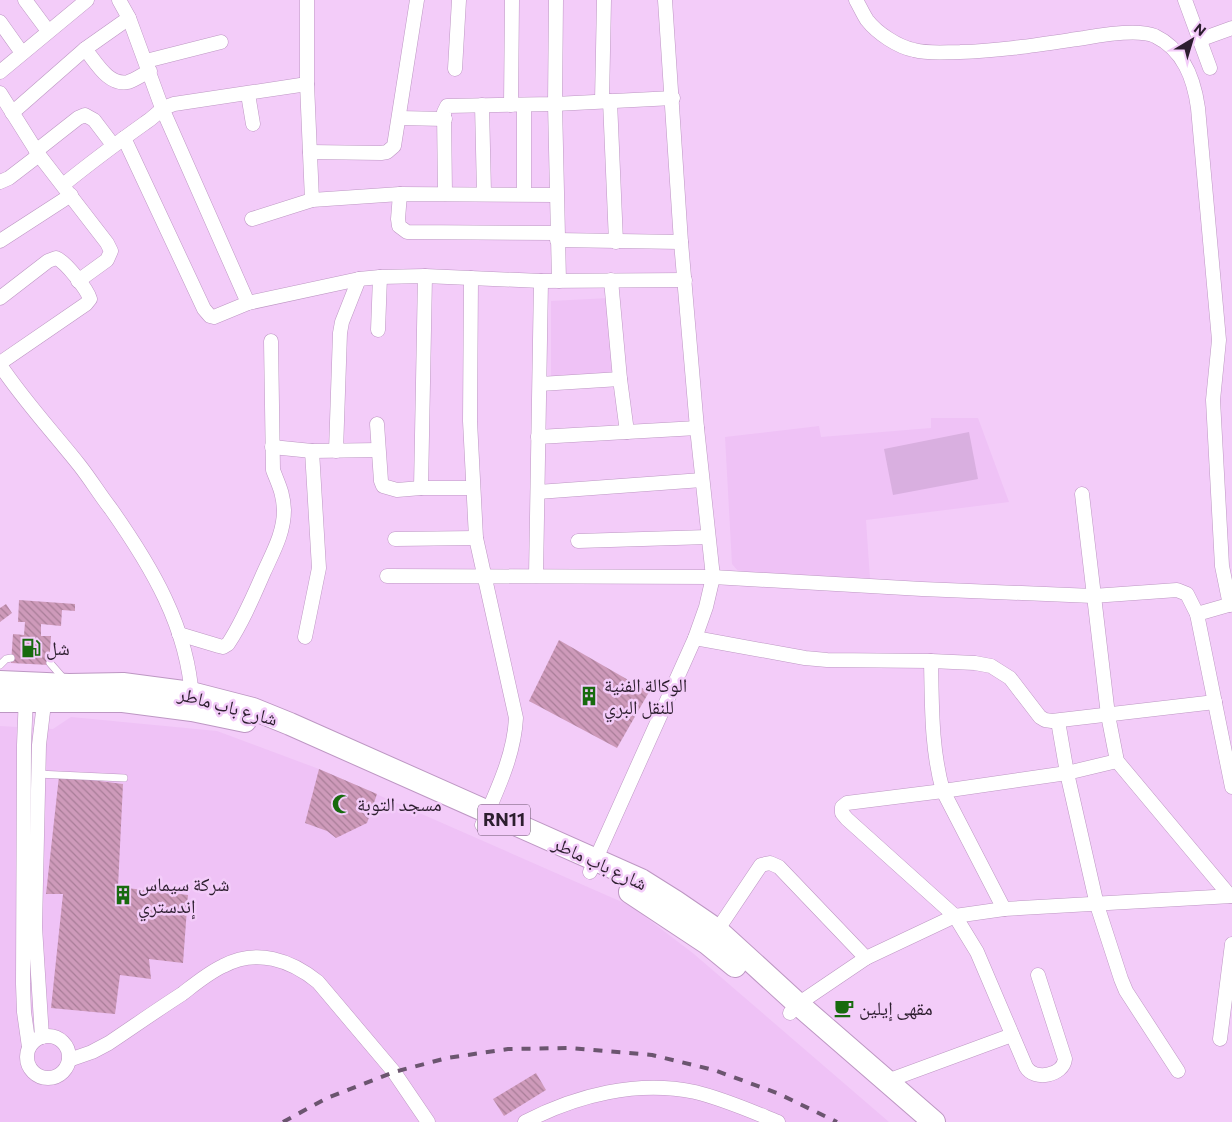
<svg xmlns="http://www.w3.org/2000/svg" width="1232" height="1122" viewBox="0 0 1232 1122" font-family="Commissioner,'Noto Naskh Arabic',sans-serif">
	<defs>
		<pattern id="building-back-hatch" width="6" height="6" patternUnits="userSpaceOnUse" patternTransform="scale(1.25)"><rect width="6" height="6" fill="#ce9aba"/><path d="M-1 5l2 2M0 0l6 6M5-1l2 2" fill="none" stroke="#a87d98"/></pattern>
	</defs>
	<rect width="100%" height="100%" fill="#f3ccf9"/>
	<g fill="#efc2f6">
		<polygon points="609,298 612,383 551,381 551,301"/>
		<polygon points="931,418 978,418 1009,502 866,520 870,579 738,571 732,564 725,437 819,426 821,437 931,428"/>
		<polygon points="71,717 217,731 319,769 631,906 694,954 889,1122 0,1122 0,726 53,729"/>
	</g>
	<polygon fill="#d9afe0" points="969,432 978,479 893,495 884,449"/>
	<g fill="url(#building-back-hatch)">
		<polygon points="19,600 75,604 75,611 62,610 61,626 41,624 41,636 51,636 49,665 11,663 13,634 24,635 25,622 18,622"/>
		<polygon points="6,604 12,613 0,622 0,608"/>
		<polygon points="559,640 649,692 617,748 529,701"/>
		<polygon points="319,769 377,794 367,823 336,838 327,831 305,823"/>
		<polygon points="59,776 123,784 118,887 188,895 183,963 149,959 151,979 120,975 115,1014 51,1008 63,894 46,894"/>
		<polygon points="536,1073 546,1090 504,1116 493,1099"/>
	</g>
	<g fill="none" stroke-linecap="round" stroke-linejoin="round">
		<defs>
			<g id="service">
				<polyline points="50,663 64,679"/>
				<polyline points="0,665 6,659 11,658"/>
				<polyline points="37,774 124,778"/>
			</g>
			<g id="minor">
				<polyline points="25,0 48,31"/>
				<polyline points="119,0 129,18 162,108 248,303"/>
				<polyline points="307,0 307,84 312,200"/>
				<polyline points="556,0 555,104 559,281"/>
				<path d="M856,0C860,7 863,14 867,20C877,33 898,47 914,50C929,54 945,52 960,52C1001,51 1043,44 1084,38C1101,35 1139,29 1155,36C1184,50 1194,79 1198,108L1219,340L1213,400L1222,566L1230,605"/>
				<polyline points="1185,0 1210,68"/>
				<polyline points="0,22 22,53"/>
				<polyline points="1199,40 1232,28"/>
				<path d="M85,49C96,62 108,86 128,82C135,80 143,74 150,71"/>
				<polyline points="146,61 221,42"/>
				<polyline points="455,69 459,0"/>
				<polyline points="0,72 87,0"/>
				<polyline points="0,93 39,155 107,243 111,251 107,260 78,281"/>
				<polyline points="248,94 253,124"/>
				<polyline points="602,101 604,0"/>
				<polyline points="610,101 616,242"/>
				<polyline points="482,105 484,193"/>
				<polyline points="511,105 512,0"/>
				<polyline points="524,105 524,194"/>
				<polyline points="12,113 85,49 129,18"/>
				<polyline points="399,118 445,119"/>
				<polyline points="124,138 204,309 210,316 214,317 248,303 359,279 380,277 425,276 541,281 685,280"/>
				<polyline points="36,151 78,118 85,115 94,120 113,145"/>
				<polyline points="310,152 381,153 387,152 394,146 417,0"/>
				<polyline points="0,182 9,178 39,155"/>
				<path d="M63,185C90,163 117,143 145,123C158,115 158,109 174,104L307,84"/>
				<polyline points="400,194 398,219 399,226 407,232 557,233"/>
				<polyline points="445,194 444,112 447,106 555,104 673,98"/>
				<polyline points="252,219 312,200 400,194 556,195"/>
				<polyline points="557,240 681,242"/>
				<polyline points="0,241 71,195"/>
				<path d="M471,278L470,421L476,538L516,718C514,756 497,790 482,825"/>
				<polyline points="611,280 620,379 627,432"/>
				<path d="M0,298L48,261L56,258C66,262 87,289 90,299L86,304L0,363"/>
				<polyline points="378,330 380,277"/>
				<path d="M0,365C24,401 53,432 80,466C91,480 100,495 111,509C151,566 188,627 192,699"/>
				<polyline points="540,384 620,379"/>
				<polyline points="377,424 381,481 383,486 397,490 421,488 473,488"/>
				<polyline points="538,437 697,428"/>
				<polyline points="272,447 312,451 378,450"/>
				<polyline points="336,451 340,333 342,322 359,279"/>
				<polyline points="421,488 425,276"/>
				<polyline points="538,492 702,480"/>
				<polyline points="1082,494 1108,715 1117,761 1230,896"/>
				<polyline points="395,539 476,538"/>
				<polyline points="578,541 708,537"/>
				<polyline points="387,576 713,577 922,589 1093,596 1177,590 1187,594 1197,614"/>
				<polyline points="536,576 541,281"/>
				<polyline points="1232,604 1197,614 1232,787"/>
				<path d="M179,634L219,646L223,647L228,644C243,621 253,597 264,572C273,552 284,533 284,510C283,492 279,486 273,470L271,341"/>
				<polyline points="305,637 319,568 312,451"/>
				<polyline points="695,638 805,658 827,660 931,661 975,663 991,666 1010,678 1040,717 1045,720 1052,721 1215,702"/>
				<path d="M931,661C932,704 931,749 943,791L1004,909"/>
				<polyline points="26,695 24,745 23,984 24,1012 29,1047"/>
				<polyline points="1058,721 1067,773 1097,905 1121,979 1126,991 1178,1071"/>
				<polyline points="590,872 695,638 706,607 713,577 697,428 681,242 665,0"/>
				<polyline points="714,935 761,865 770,863 779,867 866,958"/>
				<path d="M1038,975L1065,1059C1063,1076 1034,1081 1026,1067L977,952L955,916L847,819L842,813V807L847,803L943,791L1067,773L1117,761"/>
				<polyline points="790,1013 798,1004 866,958 955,916 1004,909 1232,896"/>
				<circle cx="48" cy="1057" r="21"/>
				<polyline points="42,1037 35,927 39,745 45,695"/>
				<polyline points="1220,1039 1232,944"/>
				<path d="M69,1060L92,1052L109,1043C133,1027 157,1010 182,994C195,984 208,973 223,966C257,948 291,960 318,982L394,1072L428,1122"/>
				<polyline points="887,1081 1012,1035"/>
				<path d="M525,1122C577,1095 637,1080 695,1092C724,1099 751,1111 778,1122"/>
			</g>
			<g id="primary">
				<polyline points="0,682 69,685 123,684 191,693 253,709 290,724 641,880 676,902 717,930 798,1004 934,1122"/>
				<polyline points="0,701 123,701 192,710 245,721"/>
				<polyline points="630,892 707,943 735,966"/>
			</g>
		</defs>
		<use href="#service" stroke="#bd97c3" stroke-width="8"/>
		<use href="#minor" stroke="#bd97c3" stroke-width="15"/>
		<use href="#primary" stroke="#bd97c3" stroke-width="24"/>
		<use href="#service" stroke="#fff" stroke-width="7"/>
		<use href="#minor" stroke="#fff" stroke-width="14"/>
		<use href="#primary" stroke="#fff" stroke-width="22"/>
		<polyline stroke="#6b556f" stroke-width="4" stroke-dasharray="9 9" stroke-linecap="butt" points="283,1122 327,1098 394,1072 447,1058 508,1049 570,1048 652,1055 714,1070 777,1093 837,1122"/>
	</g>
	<defs>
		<symbol id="fuel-bare" viewBox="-9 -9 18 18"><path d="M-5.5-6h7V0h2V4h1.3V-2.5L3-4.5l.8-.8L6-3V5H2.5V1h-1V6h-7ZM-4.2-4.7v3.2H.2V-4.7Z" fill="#176a0e" stroke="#f3ccf9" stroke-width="2.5" paint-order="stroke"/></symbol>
		<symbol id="building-bare" viewBox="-9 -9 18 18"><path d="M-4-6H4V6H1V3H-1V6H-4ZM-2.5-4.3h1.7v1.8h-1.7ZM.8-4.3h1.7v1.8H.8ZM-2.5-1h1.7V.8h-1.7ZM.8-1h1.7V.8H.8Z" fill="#176a0e" stroke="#f3ccf9" stroke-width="2.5" paint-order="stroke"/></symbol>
		<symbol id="mosque-bare" viewBox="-9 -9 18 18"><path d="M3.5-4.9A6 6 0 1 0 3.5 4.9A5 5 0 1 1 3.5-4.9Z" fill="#176a0e" stroke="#f3ccf9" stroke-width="2.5" paint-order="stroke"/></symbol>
		<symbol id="cafe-bare" viewBox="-9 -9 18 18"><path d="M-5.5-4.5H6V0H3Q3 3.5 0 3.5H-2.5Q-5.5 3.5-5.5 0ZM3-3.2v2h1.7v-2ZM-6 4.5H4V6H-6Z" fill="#176a0e" stroke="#f3ccf9" stroke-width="2.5" paint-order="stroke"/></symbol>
	</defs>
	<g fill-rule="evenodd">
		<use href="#fuel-bare" x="17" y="634" width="28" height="28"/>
		<use href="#building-bare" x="575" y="682" width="28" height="28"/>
		<use href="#mosque-bare" x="328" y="790" width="28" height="28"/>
		<use href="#building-bare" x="109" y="881" width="28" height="28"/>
		<use href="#cafe-bare" x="830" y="994" width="28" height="28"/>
	</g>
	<g text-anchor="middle" stroke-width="5" stroke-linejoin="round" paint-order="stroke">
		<rect fill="#f3ccf9" stroke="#68526c" stroke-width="1" x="478" y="804.5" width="52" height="31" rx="4"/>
		<g font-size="18" font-weight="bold" fill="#2d1e2f">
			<text x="504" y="826">RN11</text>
		</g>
		<g font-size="19" fill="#2d1e2f" stroke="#f3ccf9" text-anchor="start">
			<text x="46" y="655">شل</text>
			<text x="604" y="692">الوكالة الفنية<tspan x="604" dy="22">للنقل البري</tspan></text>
			<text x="357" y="811">مسجد التوبة</text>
			<text x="138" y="891">شركة سيماس<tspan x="138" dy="22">إندستري</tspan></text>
			<text x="859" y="1015">مقهى إيلين</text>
		</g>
		<g font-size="19" fill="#2d1e2f" stroke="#f3ccf9">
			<text transform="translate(228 706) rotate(15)" y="7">شارع باب ماطر</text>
			<text transform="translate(600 863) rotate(25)" y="7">شارع باب ماطر</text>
		</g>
	</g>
	<g transform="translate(1192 40) rotate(38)" stroke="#f3ccf9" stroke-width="4" paint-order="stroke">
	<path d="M0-4L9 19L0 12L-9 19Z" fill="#2d1e2f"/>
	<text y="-8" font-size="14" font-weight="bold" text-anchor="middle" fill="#2d1e2f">N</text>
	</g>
</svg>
